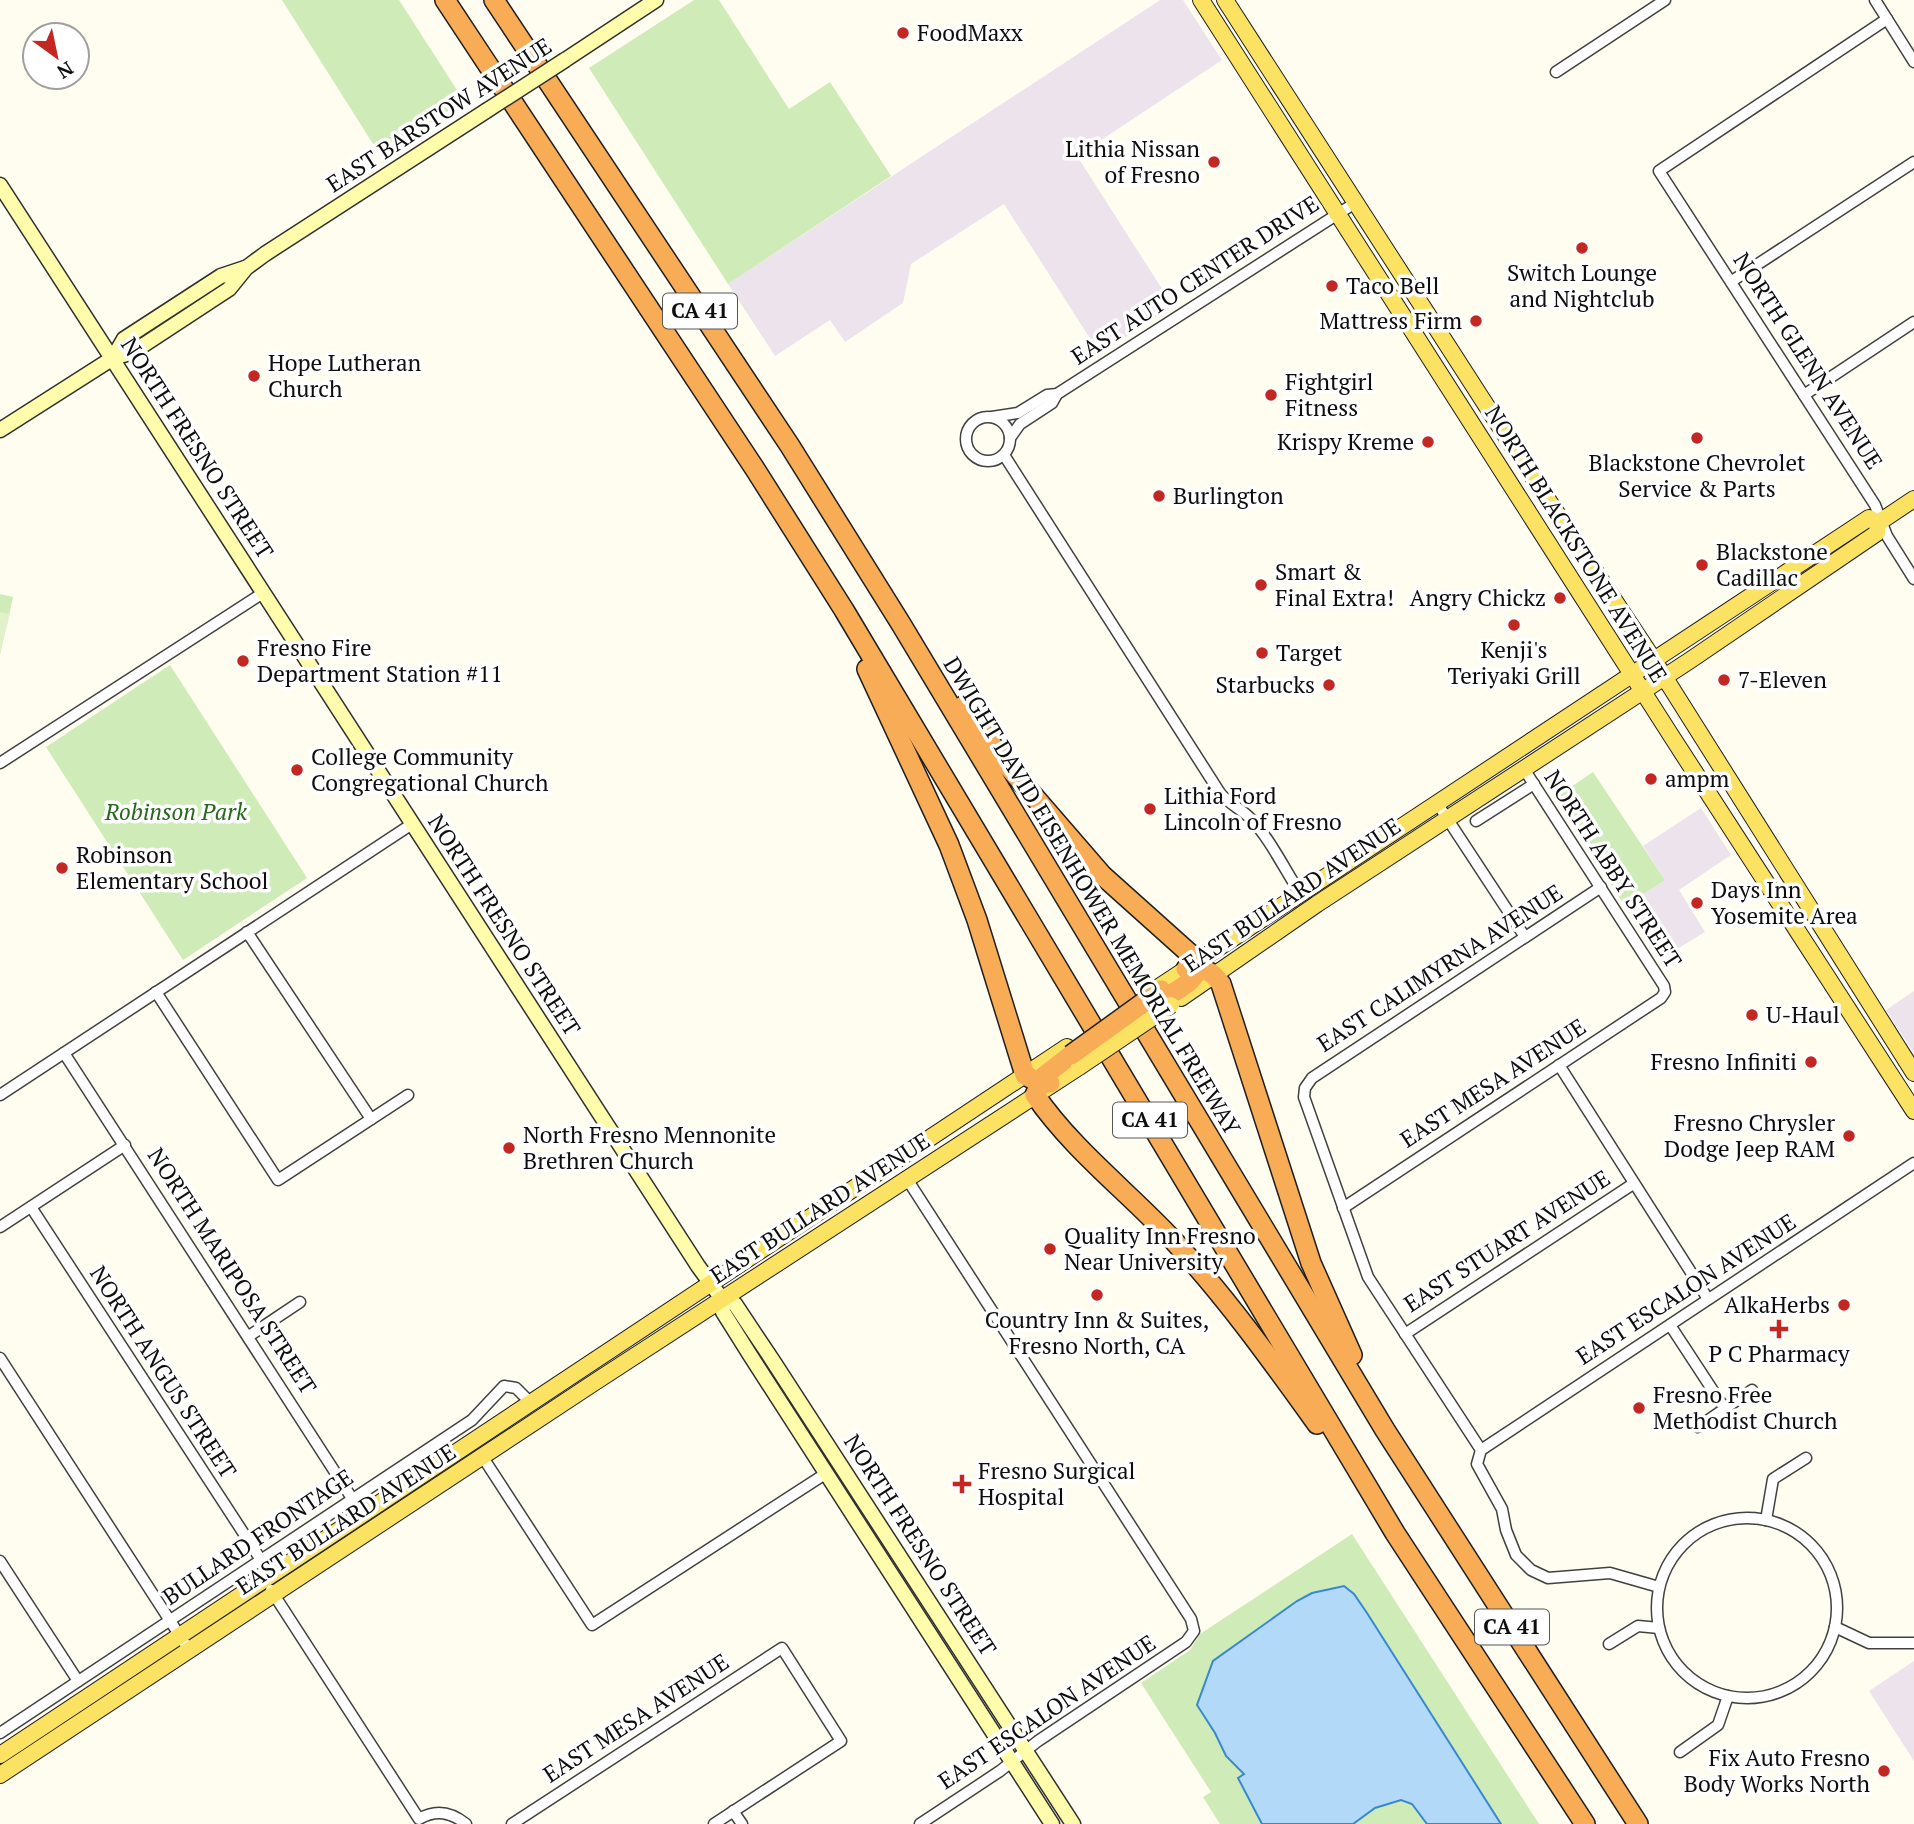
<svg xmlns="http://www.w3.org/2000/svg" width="1914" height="1824" viewBox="0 0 1914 1824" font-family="'PT Serif',serif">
	<rect width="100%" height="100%" fill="#fffdf0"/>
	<g fill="#ede3ed">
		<polygon points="1160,0 1183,0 1222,60 1077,156 1173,306 1100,354 1004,204 911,264 903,303 845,342 830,320 775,356 728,284"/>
		<polygon points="1701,808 1731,855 1679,890 1705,932 1659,960 1625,906 1665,880 1643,846"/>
		<polygon points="1914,991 1914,1053 1886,1010"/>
		<polygon points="1914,1661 1914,1761 1869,1691"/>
	</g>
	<g fill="#ceebb8">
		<polygon points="282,0 399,0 464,101 380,155"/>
		<polygon points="694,0 719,0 789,109 830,82 891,176 728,284 589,68"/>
		<polygon points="0,594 13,597 0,655"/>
		<polygon points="170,665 307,878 183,960 46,747"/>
		<polygon points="1593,772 1665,880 1625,906 1555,798"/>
		<polygon points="1352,1534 1539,1824 1220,1824 1203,1797 1211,1792 1141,1683 1190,1650 1200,1634"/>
	</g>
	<polygon fill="#e1f2ca" points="0,612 10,614 0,653"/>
	<polygon fill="#b3d9f8" stroke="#3888d1" stroke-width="2" points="1344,1586 1354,1594 1367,1613 1501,1824 1427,1824 1412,1804 1401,1800 1375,1808 1353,1824 1262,1824 1238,1778 1244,1774 1226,1756 1215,1733 1197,1705 1213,1661 1297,1601 1312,1593"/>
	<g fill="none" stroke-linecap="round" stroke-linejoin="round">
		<defs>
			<g id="minor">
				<polyline points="1875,0 1914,62"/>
				<polyline points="1887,19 1659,171 1875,505 1887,536 1914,579"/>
				<polyline points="1556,72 1665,0"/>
				<polyline points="1732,281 1914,162"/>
				<polyline points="1804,395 1914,322"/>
				<circle cx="988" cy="439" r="22"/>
				<polyline points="992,417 1018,413 1047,395 1057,394 1355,203"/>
				<polyline points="1010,438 1020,424 1052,403 1057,394"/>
				<path d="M1004,455L1220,793C1229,804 1240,808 1250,818C1269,837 1285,870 1300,893"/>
				<polyline points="0,763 263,593"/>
				<polyline points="1437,803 1525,937"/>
				<polyline points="1476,821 1534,784"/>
				<polyline points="247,932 371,1119"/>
				<polyline points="156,992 278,1180 408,1095"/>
				<polyline points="64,1053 355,1503"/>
				<polyline points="1559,1065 1708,1299"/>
				<polyline points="0,1095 412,824"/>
				<polyline points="907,1179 1191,1619 1194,1631 1186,1642 1038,1741 1000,1771 920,1824"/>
				<polyline points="31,1207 261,1560"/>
				<polyline points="1343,1208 1661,998 1665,992 1664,986 1524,769"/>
				<polyline points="0,1227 125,1145"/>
				<polyline points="1670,1325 1725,1409"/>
				<polyline points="1405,1334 1633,1184"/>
				<polyline points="249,1336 300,1302"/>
				<polyline points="0,1358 189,1650"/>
				<polyline points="1698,1427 1752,1390"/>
				<polyline points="1481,1450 1368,1277 1304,1097 1305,1088 1312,1078 1601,887"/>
				<polyline points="1481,1450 1914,1163"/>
				<polyline points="1481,1450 1477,1464 1502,1509 1506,1530 1516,1555 1531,1570 1548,1578 1610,1573 1659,1587"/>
				<polyline points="482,1456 592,1625 825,1474"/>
				<circle cx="1747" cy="1608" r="90"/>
				<polyline points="1766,1520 1773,1479 1806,1458"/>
				<polyline points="0,1561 78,1681"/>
				<path d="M271,1590L419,1819C436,1809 451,1812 466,1824"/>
				<polyline points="1835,1627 1869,1643 1914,1643"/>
				<polyline points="1609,1644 1638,1626 1659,1628"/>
				<polyline points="0,1733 472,1420 504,1386 516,1388 531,1403"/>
				<polyline points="1680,1752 1718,1725 1728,1696"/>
				<polyline points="733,1811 742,1824"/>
				<polyline points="512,1824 782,1648 841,1741 714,1824"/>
			</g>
			<g id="secondary">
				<polyline points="565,60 656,0"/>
				<polyline points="0,185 698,1266 722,1299 735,1304 773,1361 1073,1824"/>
				<polyline points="113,358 124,339 221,276 245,268"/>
				<polyline points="0,430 113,358 133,352 229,289 246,268 265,254 486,111"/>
				<polyline points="722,1299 723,1312 750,1355 1052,1824"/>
			</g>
			<g id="primary">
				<polyline points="1201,0 1672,737 1914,1111"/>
				<polyline points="1225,0 1513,447 1653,659 1914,1073"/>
				<polyline points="1878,523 1914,499"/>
				<polyline points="1159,987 1869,518 1878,523"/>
				<polyline points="1181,998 1317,904 1689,661 1877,533 1878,523"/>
				<polyline points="0,1755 1067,1047"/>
				<polyline points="0,1775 595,1382 1079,1067"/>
			</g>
			<g id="motorway">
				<polyline points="445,0 755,469 844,610 1395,1533 1585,1824"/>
				<polyline points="494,0 790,446 901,624 1385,1430 1638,1824"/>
				<polyline points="867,669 949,845 977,920 1025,1075 1040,1083 1050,1083"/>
				<path d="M963,706L1006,764L1102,875L1198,961C1200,980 1180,988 1166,997"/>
				<path d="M1186,969C1203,968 1212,970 1221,984L1311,1263L1352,1355"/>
				<path d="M1071,1055L1044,1076L1035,1095C1072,1149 1127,1191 1172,1239C1226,1297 1271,1360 1317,1424"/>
			</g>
		</defs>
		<use href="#minor" stroke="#414141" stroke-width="13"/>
		<use href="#secondary" stroke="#303030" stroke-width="17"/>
		<use href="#primary" stroke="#1f1f1f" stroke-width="18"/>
		<use href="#motorway" stroke="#1f1f1f" stroke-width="22"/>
		<use href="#minor" stroke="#fff" stroke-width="10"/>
		<use href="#secondary" stroke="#fffcab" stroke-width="14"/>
		<use href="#primary" stroke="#fce263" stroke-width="16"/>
		<use href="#motorway" stroke="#f8ac55" stroke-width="19"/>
		<defs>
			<polyline id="secondary-bridge" points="486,111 565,60"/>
			<polyline id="primary-bridge" points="1079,1067 1171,1005"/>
			<polyline id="motorway-bridge" points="1071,1055 1161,990"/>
		</defs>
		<use href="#secondary-bridge" stroke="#303030" stroke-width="17" stroke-linecap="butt"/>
		<use href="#primary-bridge" stroke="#1f1f1f" stroke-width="18" stroke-linecap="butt"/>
		<use href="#motorway-bridge" stroke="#1f1f1f" stroke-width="22" stroke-linecap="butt"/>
		<use href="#secondary-bridge" stroke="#fffcab" stroke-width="14"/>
		<use href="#primary-bridge" stroke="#fce263" stroke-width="16"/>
		<use href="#motorway-bridge" stroke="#f8ac55" stroke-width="19"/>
	</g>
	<g fill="#c32722" stroke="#fff" stroke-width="2.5">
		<circle cx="903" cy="33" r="7"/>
		<circle cx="1214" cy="162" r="7"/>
		<circle cx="1582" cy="248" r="7"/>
		<circle cx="1332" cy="286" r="7"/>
		<circle cx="1476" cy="321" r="7"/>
		<circle cx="254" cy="376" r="7"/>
		<circle cx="1271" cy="395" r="7"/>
		<circle cx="1697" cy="438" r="7"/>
		<circle cx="1428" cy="442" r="7"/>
		<circle cx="1159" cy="496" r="7"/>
		<circle cx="1702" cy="565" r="7"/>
		<circle cx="1261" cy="585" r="7"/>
		<circle cx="1560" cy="598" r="7"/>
		<circle cx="1514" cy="625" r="7"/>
		<circle cx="1262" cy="653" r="7"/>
		<circle cx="243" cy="661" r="7"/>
		<circle cx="1724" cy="680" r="7"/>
		<circle cx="1329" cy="685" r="7"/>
		<circle cx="297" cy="770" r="7"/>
		<circle cx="1651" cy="779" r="7"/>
		<circle cx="1150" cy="809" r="7"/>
		<circle cx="62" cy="868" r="7"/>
		<circle cx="1697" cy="903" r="7"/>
		<circle cx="1752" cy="1015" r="7"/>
		<circle cx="1811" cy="1062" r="7"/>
		<circle cx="1849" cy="1136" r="7"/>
		<circle cx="509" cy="1148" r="7"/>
		<circle cx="1050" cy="1249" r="7"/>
		<circle cx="1097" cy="1295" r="7"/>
		<circle cx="1844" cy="1305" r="7"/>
		<path d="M1775.5 1318.5h7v7h7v7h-7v7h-7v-7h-7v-7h7z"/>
		<circle cx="1639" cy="1408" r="7"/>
		<path d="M958.5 1473.5h7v7h7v7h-7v7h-7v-7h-7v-7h7z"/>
		<circle cx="1884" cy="1771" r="7"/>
	</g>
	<g text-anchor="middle" stroke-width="7" stroke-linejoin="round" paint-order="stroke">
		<g fill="#fff" stroke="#565656" stroke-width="2">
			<rect x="663" y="293.5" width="74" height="35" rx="5"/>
			<rect x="1113" y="1102.5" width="74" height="35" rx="5"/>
			<rect x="1475" y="1609.5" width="74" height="35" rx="5"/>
		</g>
		<g font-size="21" font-weight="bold" fill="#0e0e0e">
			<text x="700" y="318">CA 41</text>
			<text x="1150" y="1127">CA 41</text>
			<text x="1512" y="1634">CA 41</text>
		</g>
		<g font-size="23" fill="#0e0e0e" stroke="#fff" text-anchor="start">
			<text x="917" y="41">FoodMaxx</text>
			<text x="1200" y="157" text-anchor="end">Lithia Nissan<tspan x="1200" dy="26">of Fresno</tspan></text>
			<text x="1582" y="281" text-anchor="middle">Switch Lounge<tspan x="1582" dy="26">and Nightclub</tspan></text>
			<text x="1346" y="294">Taco Bell</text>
			<text x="1462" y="329" text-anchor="end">Mattress Firm</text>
			<text x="268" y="371">Hope Lutheran<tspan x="268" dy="26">Church</tspan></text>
			<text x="1285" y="390">Fightgirl<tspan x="1285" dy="26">Fitness</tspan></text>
			<text x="1414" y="450" text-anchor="end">Krispy Kreme</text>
			<text x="1697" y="471" text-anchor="middle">Blackstone Chevrolet<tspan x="1697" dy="26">Service &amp; Parts</tspan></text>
			<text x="1173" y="504">Burlington</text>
			<text x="1716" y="560">Blackstone<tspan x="1716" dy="26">Cadillac</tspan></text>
			<text x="1275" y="580">Smart &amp;<tspan x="1275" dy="26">Final Extra!</tspan></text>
			<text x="1546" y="606" text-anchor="end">Angry Chickz</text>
			<text x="257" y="656">Fresno Fire<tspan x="257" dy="26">Department Station #11</tspan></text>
			<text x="1514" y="658" text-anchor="middle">Kenji's<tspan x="1514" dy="26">Teriyaki Grill</tspan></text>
			<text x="1276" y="661">Target</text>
			<text x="1738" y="688">7-Eleven</text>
			<text x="1315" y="693" text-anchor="end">Starbucks</text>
			<text x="311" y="765">College Community<tspan x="311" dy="26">Congregational Church</tspan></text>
			<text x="1665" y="787">ampm</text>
			<text x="1164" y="804">Lithia Ford<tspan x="1164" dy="26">Lincoln of Fresno</tspan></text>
			<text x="76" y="863">Robinson<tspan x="76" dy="26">Elementary School</tspan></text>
			<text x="1711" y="898">Days Inn<tspan x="1711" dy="26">Yosemite Area</tspan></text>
			<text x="1766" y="1023">U-Haul</text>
			<text x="1797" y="1070" text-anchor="end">Fresno Infiniti</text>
			<text x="1835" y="1131" text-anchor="end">Fresno Chrysler<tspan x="1835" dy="26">Dodge Jeep RAM</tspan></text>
			<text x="523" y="1143">North Fresno Mennonite<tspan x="523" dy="26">Brethren Church</tspan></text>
			<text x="1064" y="1244">Quality Inn Fresno<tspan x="1064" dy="26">Near University</tspan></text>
			<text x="1830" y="1313" text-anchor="end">AlkaHerbs</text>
			<text x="1097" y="1328" text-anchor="middle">Country Inn &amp; Suites,<tspan x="1097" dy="26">Fresno North, CA</tspan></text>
			<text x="1779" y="1362" text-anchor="middle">P C Pharmacy</text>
			<text x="1653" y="1403">Fresno Free<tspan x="1653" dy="26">Methodist Church</tspan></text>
			<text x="978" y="1479">Fresno Surgical<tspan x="978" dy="26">Hospital</tspan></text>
			<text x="1870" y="1766" text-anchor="end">Fix Auto Fresno<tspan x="1870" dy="26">Body Works North</tspan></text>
		</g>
		<g font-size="23" fill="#0e0e0e" stroke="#fff">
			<text transform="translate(439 115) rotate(-33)" y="8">EAST BARSTOW AVENUE</text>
			<text transform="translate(1195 280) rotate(-33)" y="8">EAST AUTO CENTER DRIVE</text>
			<text transform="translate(1808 361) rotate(57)" y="8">NORTH GLENN AVENUE</text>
			<text transform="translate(197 448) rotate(57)" y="8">NORTH FRESNO STREET</text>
			<text transform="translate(1576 544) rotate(58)" y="8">NORTH BLACKSTONE AVENUE</text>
			<text transform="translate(1613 869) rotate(57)" y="8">NORTH ABBY STREET</text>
			<text transform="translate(1292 895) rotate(-34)" y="8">EAST BULLARD AVENUE</text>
			<text transform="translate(1092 896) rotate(59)" y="8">DWIGHT DAVID EISENHOWER MEMORIAL FREEWAY</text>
			<text transform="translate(504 925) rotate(57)" y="8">NORTH FRESNO STREET</text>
			<text transform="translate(1440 968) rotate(-33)" y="8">EAST CALIMYRNA AVENUE</text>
			<text transform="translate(1493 1083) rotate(-33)" y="8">EAST MESA AVENUE</text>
			<text transform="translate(820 1208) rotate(-33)" y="8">EAST BULLARD AVENUE</text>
			<text transform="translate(1507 1241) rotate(-33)" y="8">EAST STUART AVENUE</text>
			<text transform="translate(232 1271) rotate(57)" y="8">NORTH MARIPOSA STREET</text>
			<text transform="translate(1686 1289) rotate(-33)" y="8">EAST ESCALON AVENUE</text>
			<text transform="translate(163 1372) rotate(57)" y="8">NORTH ANGUS STREET</text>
			<text transform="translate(346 1519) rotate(-33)" y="8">EAST BULLARD AVENUE</text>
			<text transform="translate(258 1537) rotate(-34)" y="8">BULLARD FRONTAGE</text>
			<text transform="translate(920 1545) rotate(57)" y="8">NORTH FRESNO STREET</text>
			<text transform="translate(1047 1712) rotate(-34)" y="8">EAST ESCALON AVENUE</text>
			<text transform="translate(636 1718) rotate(-33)" y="8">EAST MESA AVENUE</text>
		</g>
		<g font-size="23" font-style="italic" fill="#26681c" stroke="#fff">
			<text x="176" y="820">Robinson Park</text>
		</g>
	</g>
	<g transform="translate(56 56) rotate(147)"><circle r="33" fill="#ffffff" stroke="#9f9f9f" stroke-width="2"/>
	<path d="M0-5L12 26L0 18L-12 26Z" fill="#c32722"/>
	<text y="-10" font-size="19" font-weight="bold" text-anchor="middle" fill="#0e0e0e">N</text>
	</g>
</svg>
